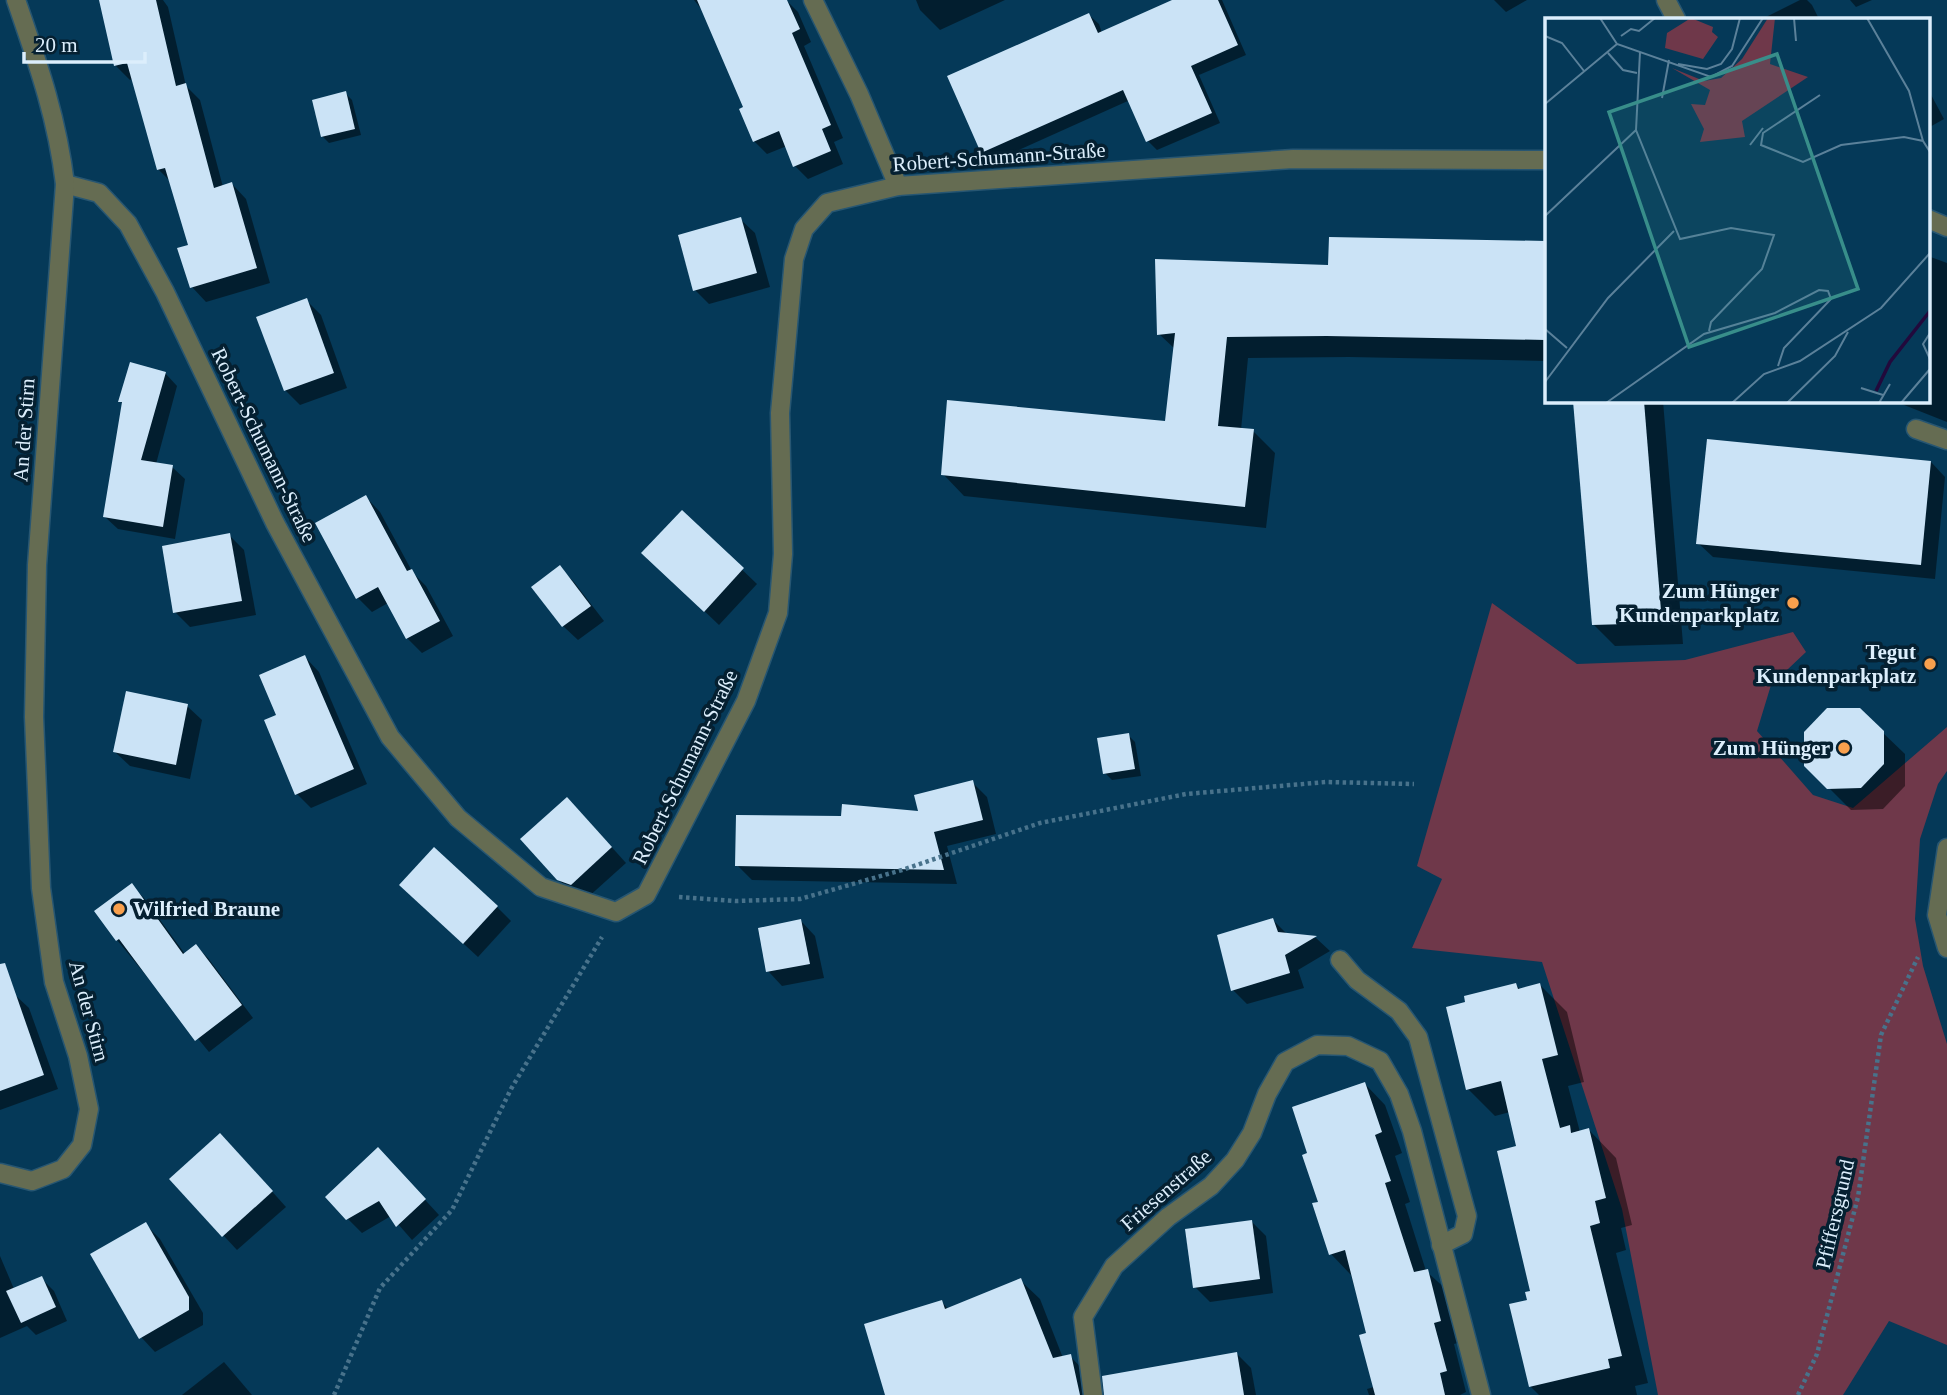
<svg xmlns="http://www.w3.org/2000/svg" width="1947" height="1395" viewBox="0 0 1947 1395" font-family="'Times New Roman',serif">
	<rect width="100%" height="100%" fill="#053958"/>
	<polygon fill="#6f384a" points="1492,603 1577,664 1685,660 1793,632 1806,652 1771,685 1757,731 1813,795 1853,808 1947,727 1947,771 1938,784 1920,839 1915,919 1923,966 1947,1044 1947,1345 1889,1321 1843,1395 1658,1395 1622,1209 1542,962 1412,948 1442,879 1417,866"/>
	<g fill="#0007">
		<polygon points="100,0 163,0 168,7 186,86 200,100 223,187 232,184 246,199 270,283 206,302 192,287 190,246 171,182 158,169 133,79 130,80 115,65"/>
		<polygon points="694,0 786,0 798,12 811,42 804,46 843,138 834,142 843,164 808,179 795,166 787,146 767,154 754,141 745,108 706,15"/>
		<polygon points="916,0 1005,0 940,30 920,10"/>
		<polygon points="1176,0 1222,0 1246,55 1199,75 1220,123 1157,150 1148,141 1130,100 992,162 983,152 949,76 1089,15 1099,24 1102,33"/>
		<polygon points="1494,0 1527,0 1506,12"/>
		<polygon points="1800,0 1807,0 1812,5 1819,19 1762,19"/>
		<polygon points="1850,0 1872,0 1856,7"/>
		<polygon points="1928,89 1944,119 1928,128"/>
		<polygon points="345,93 352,100 361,135 329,143 322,136"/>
		<polygon points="740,219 755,233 770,287 709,304 695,290"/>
		<polygon points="1331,239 1546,243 1546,361 1349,357 1248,358 1241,430 1253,431 1275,453 1266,528 964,496 943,474 1166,423 1175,349 1159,334 1329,267"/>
		<polygon points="1928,256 1947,263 1947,422 1894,401 1928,401"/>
		<polygon points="306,300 321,315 347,388 300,405 285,390"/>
		<polygon points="165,373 177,386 156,464 172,467 185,479 175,539 118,529 105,517 123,404 120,401"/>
		<polygon points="1575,401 1663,401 1683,644 1615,646 1593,624"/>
		<polygon points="1931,462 1945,477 1935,579 1713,557 1698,543"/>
		<polygon points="366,497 380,512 413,573 426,586 453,636 422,653 407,638 388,603 372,612 358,598"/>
		<polygon points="682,512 757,584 719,625 658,567"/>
		<polygon points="229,535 244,550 256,615 190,627 175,612"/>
		<polygon points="560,568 574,582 604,621 578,640 563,626"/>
		<polygon points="305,657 319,672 367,784 311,808 297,794 278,716"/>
		<polygon points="187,706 202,720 190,779 130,766 115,752"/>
		<polygon points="1859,710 1905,754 1905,786 1883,809 1851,810 1806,765"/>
		<polygon points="1128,735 1135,742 1141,776 1112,780 1105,773"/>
		<polygon points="972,782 987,797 996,834 947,846 957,884 752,880 737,865 843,818 920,813"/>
		<polygon points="581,813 626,863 586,899 574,894 558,879"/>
		<polygon points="132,886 144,898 185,954 196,946 208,958 253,1018 209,1052 117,940"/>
		<polygon points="416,900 497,907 511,921 478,957"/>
		<polygon points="1273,920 1288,935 1316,938 1330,951 1298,970 1304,988 1247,1004 1233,990"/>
		<polygon points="801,921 815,936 824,978 782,986 768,971"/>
		<polygon points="1516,985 1521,990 1540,985 1567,1012 1584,1082 1568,1086 1580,1132 1589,1130 1616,1158 1632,1225 1621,1228 1626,1250 1616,1253 1648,1383 1635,1386 1637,1395 1539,1395 1531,1387 1533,1292 1518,1148 1510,1112 1495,1116 1468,1089"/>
		<polygon points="14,994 29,1008 58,1089 0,1110 0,999"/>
		<polygon points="1365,1084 1385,1105 1402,1153 1395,1156 1410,1202 1405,1204 1426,1271 1448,1291 1461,1342 1454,1344 1466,1392 1460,1395 1369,1395 1367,1389 1374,1387 1368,1334 1351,1275 1331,1254 1310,1154"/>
		<polygon points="234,1149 286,1207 237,1250 171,1179"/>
		<polygon points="392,1164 439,1215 412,1240 391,1216 362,1233 347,1218"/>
		<polygon points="1251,1221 1266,1236 1273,1293 1210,1302 1195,1287"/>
		<polygon points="146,1225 160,1239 203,1313 203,1325 155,1352 141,1337"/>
		<polygon points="0,1256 14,1289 41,1278 54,1291 67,1321 36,1335 27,1326 0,1338"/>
		<polygon points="1020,1280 1040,1299 1063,1358 1070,1356 1089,1376 1094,1395 887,1395 942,1302 949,1310"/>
		<polygon points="1237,1354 1251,1368 1256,1395 1148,1395"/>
		<polygon points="224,1362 252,1395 182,1395"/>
	</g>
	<g fill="#cbe3f6">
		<polygon points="99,0 156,0 176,86 186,83 214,188 232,182 257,268 190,288 177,248 188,245 165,168 157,170 127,63 114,66"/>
		<polygon points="697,0 787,0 800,29 792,33 831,125 822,129 831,151 793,167 779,131 753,142 739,109 743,107"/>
		<polygon points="1172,0 1218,0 1238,45 1191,66 1212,113 1146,142 1123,90 981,153 947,76 1089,13 1098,33"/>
		<polygon points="346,91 355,129 321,137 312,100"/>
		<polygon points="741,217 757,273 693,291 678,235"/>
		<polygon points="1329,237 1546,241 1546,340 1327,336 1227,337 1218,426 1254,429 1245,507 941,475 947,400 1165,421 1175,333 1157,335 1155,259 1328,265"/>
		<polygon points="307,298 334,373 284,391 256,317"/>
		<polygon points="130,362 166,372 141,460 173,465 163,527 103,517 122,402 118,402"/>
		<polygon points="1573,401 1644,401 1662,623 1592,625"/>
		<polygon points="1707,439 1931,461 1921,565 1696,544"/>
		<polygon points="366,495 407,571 412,569 440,621 406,639 378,587 356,599 315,523"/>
		<polygon points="682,510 744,568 704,612 641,553"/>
		<polygon points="230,533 242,601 173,613 162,546"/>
		<polygon points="560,565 591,606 562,627 531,587"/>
		<polygon points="305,655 354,769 295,795 264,720 276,715 259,675"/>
		<polygon points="126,691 188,704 176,765 113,752"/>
		<polygon points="1827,708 1860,708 1884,731 1884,764 1861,788 1827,789 1804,766 1804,732"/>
		<polygon points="1129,733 1135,769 1103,774 1097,738"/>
		<polygon points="973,780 983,820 934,832 944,870 735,866 736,815 841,816 842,804 918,811 914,795"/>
		<polygon points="567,797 612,847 571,885 557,880 520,839"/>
		<polygon points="434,847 498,906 463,944 399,885"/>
		<polygon points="132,883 183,954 196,944 242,1005 195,1041 119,939 116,941 94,911"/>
		<polygon points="1273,918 1278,932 1317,936 1285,955 1290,973 1231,991 1217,935"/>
		<polygon points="801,919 810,964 766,972 758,928"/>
		<polygon points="5,963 44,1075 0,1091 0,964"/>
		<polygon points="1516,983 1518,989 1540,983 1558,1055 1542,1059 1560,1128 1570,1125 1571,1133 1589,1128 1606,1198 1595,1201 1600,1223 1590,1226 1622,1356 1608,1359 1610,1368 1529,1387 1509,1304 1527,1300 1525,1292 1530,1291 1497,1151 1516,1146 1501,1081 1466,1090 1446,1007 1465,1002 1464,996"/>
		<polygon points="1365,1082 1382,1132 1375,1135 1391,1181 1385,1183 1414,1272 1428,1269 1441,1321 1434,1323 1447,1371 1440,1373 1445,1395 1375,1395 1359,1335 1366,1333 1345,1250 1329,1255 1312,1203 1318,1202 1302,1155 1307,1153 1292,1107"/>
		<polygon points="220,1133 273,1191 222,1237 169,1179"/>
		<polygon points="378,1147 426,1199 396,1227 379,1201 346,1220 325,1197"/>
		<polygon points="1252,1220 1260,1279 1193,1288 1185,1229"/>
		<polygon points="146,1222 189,1297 189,1310 139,1339 90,1254"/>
		<polygon points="42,1276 56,1307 21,1323 6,1291"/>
		<polygon points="1021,1278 1053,1358 1071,1354 1080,1395 885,1395 864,1324 942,1300 945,1309"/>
		<polygon points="1237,1352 1244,1395 1104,1395 1102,1376"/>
	</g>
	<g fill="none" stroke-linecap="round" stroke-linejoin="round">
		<defs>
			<g id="lane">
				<polyline points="1916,429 1947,440"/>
				<polyline points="1340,960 1357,980 1399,1011 1418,1037 1467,1216 1463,1234 1441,1245"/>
			</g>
			<g id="street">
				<polyline points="813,0 859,94 898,186"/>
				<polyline points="1666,0 1676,19"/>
				<polyline points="65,184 99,193 128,224 165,292 275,523 390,737 458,818 541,887 616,912 646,895 746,701 778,613 783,554 780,413 794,259 804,229 827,203 898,186 1293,159 1546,160"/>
				<polyline points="1928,219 1947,227"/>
				<polyline points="1947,848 1937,915 1947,948"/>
				<path d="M0,1173L32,1181L63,1169L82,1145L89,1109L78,1056L54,982L41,888L34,717L37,565L65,184C57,117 38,64 16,0"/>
				<polyline points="1093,1395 1083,1317 1114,1266 1168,1217 1211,1186 1235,1160 1252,1133 1267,1094 1285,1062 1317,1045 1348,1046 1380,1061 1399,1094 1412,1131 1481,1395"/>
			</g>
		</defs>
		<use href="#lane" stroke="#275672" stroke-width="21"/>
		<use href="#street" stroke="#275672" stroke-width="21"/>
		<g stroke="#48728b" stroke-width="4.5" stroke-dasharray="3.5 3.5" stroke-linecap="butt">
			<polyline points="679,897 735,901 800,899 902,870 1040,823 1186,794 1326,782 1414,784"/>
			<polyline points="334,1395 380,1288 452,1210 511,1089 602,937"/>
			<polyline points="1798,1395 1817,1354 1858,1197 1881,1035 1918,957"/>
		</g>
		<use href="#lane" stroke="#656c52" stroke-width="18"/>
		<use href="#street" stroke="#656c52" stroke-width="18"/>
	</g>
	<g fill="#f9a04d" stroke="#052031" stroke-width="2.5">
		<circle cx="1793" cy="603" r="7"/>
		<circle cx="1930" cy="664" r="7"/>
		<circle cx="1844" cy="748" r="7"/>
		<circle cx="119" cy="909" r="7"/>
	</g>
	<g text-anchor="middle" stroke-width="7" stroke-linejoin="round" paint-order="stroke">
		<g font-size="21" fill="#dceefc" stroke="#052031">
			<text transform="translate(999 157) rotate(-4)" y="7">Robert-Schumann-Straße</text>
			<text transform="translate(24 430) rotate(-86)" y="7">An der Stirn</text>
			<text transform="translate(264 445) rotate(64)" y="7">Robert-Schumann-Straße</text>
			<text transform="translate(685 767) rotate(-64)" y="7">Robert-Schumann-Straße</text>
			<text transform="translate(89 1011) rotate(75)" y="7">An der Stirn</text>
			<text transform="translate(1166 1190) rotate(-41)" y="7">Friesenstraße</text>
			<text transform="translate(1835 1214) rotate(-77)" y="7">Pfiffersgrund</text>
		</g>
		<g font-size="21" font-weight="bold" fill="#dceefc" stroke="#052031" text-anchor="end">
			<text x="1779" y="598">Zum Hünger<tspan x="1779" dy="24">Kundenparkplatz</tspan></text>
			<text x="1916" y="659">Tegut<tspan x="1916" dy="24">Kundenparkplatz</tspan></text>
			<text x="1830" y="755">Zum Hünger</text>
			<text x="133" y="916" text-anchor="start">Wilfried Braune</text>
		</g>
	</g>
	<g transform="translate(1545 18)">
		<rect width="385" height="385" fill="#053958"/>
		<path d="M223,0H230L225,46L263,59L197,103L200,119L155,124L159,111L146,86L160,87L165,72L127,50L159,63L176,60L197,41Z" fill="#6f384a"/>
		<path d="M146,0L168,9L167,14L173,19L158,41L120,30L122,15Z" fill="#6f384a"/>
		<path fill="none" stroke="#22093c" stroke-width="3.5" d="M331,373L345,344L385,293"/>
		<path fill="none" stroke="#5b819a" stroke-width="2" d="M55,0L72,26L166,59L187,48L218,0M249,0L251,23M322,0L364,73L378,123M0,18L17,25L39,53M76,18L86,11L94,13L110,0M95,34L91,112L135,221L186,210L229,217L217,251L166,304L164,313M63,35L78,52L92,55M133,46L162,51L176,46L187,31L195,0M275,77L218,115L216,127L258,144L296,127L359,119L378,123L385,134M117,80L124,42M0,86L72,26M205,127L218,110M0,198L91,112M0,311L22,330M385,315L378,326L385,341M0,364L63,280L129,213M316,370L338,377M61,385L159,316L230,295L274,272L283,273L286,281L239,330L233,348M187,385L219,356L255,343L336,290L385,235M242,385L290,338L303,314M334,385L345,366M356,385L385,351"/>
		<path fill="#388e8a" fill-opacity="0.15" stroke="#388e8a" stroke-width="3.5" d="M232,36L313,271L144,329L64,94Z"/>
		<rect width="385" height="385" fill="none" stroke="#dceefc" stroke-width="3.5"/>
	</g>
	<path d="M24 52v10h121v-10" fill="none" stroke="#dceefc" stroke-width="3.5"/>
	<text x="35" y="52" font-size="21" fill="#dceefc" stroke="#052031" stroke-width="5" paint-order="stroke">20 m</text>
</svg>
